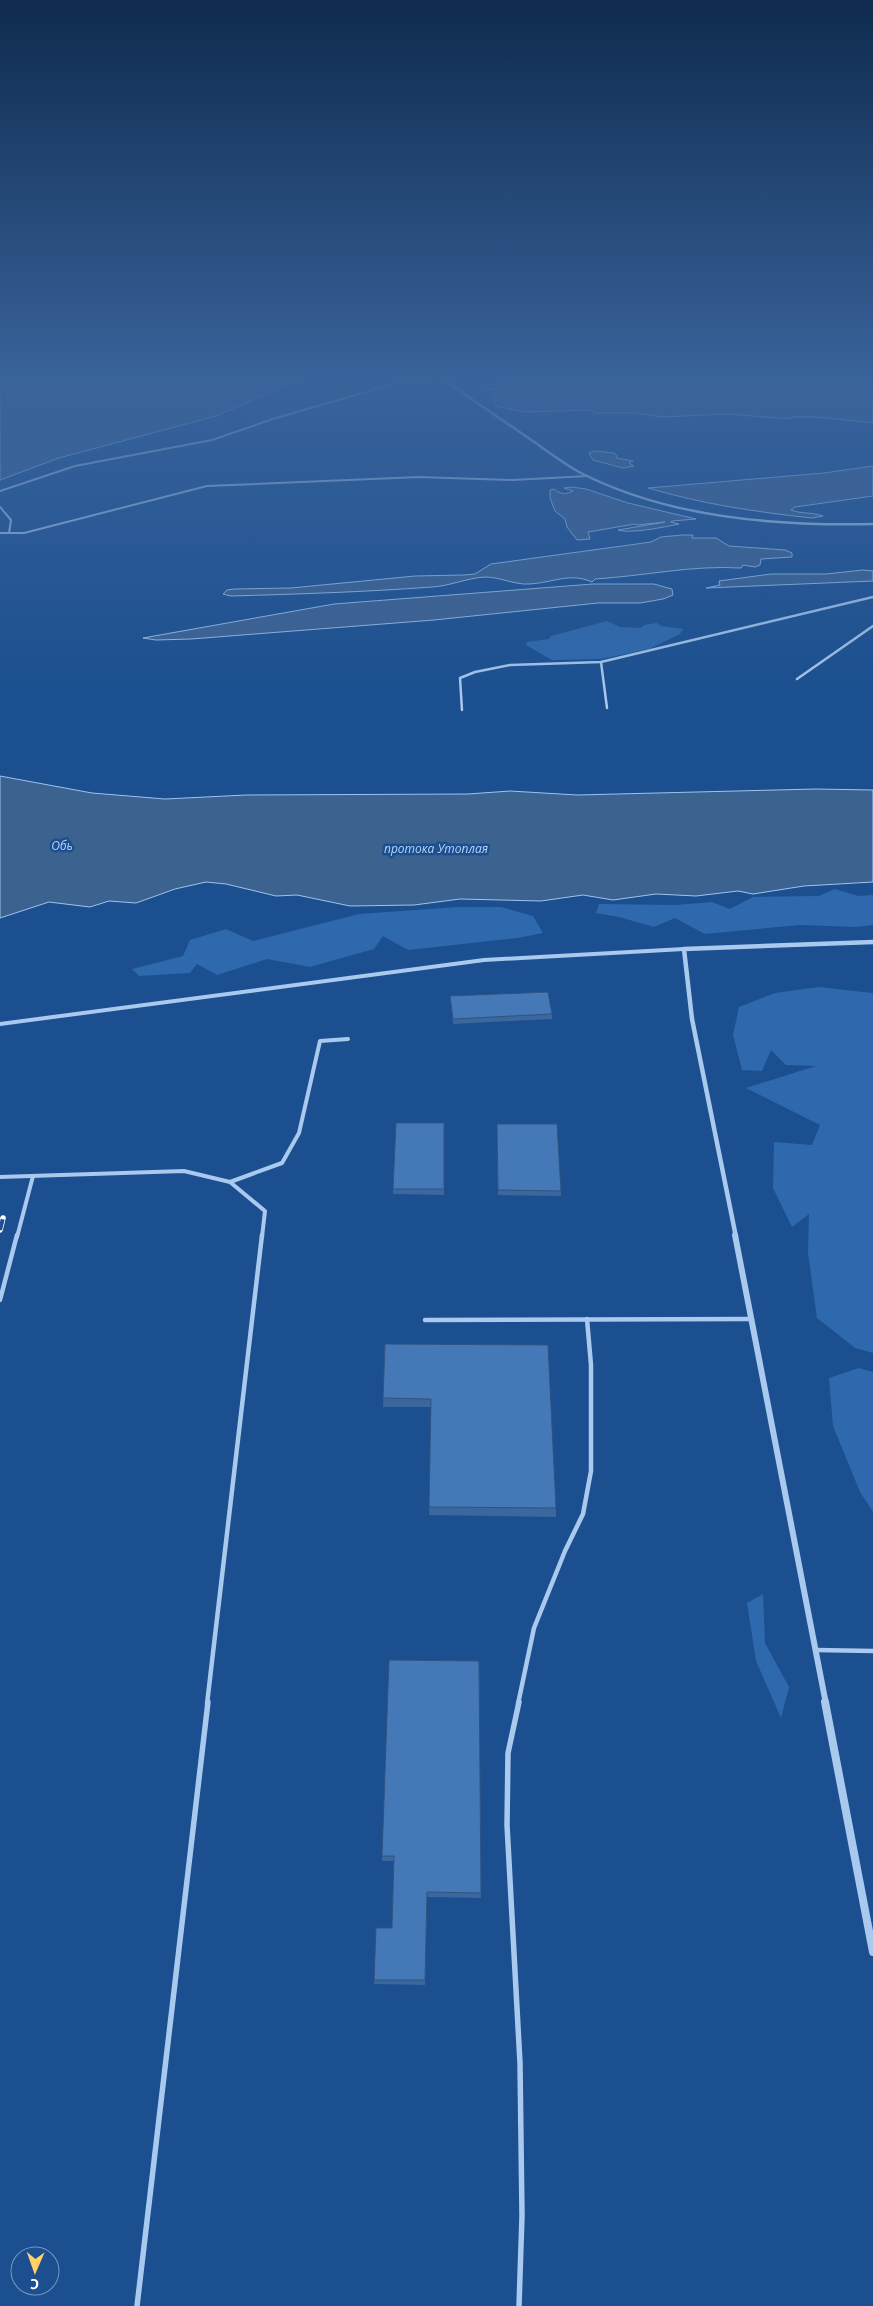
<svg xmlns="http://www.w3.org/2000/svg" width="873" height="2306" viewBox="0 0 873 2306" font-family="'Open Sans',sans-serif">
	<rect width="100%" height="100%" fill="#1b4f8f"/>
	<g fill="#2e69ad">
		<polygon points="607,621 620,627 641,628 644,625 657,623 661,626 683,629 680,634 649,649 601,659 552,660 526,645 527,642 549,639 551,636"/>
		<polygon points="835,889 858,896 873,895 873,925 855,927 800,925 705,934 675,918 654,927 619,917 596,913 599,904 675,905 712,902 730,909 753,897 819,896"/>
		<polygon points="459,907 501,907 533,916 543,933 518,938 408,950 383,936 374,949 310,967 267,959 217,975 197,964 190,973 139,976 132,969 183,956 190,940 226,929 253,941 359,914"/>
		<polygon points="819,987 873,993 873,1353 855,1348 817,1318 808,1253 809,1214 792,1227 773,1188 774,1142 812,1145 820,1125 746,1088 816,1066 786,1065 771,1050 762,1071 742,1070 733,1035 739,1007 775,993"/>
		<polygon points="859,1368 873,1372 873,1512 860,1492 833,1426 829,1378"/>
		<polygon points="763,1594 765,1643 789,1687 781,1718 756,1661 747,1603"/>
	</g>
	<g fill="#3c6290" stroke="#9cc4f0">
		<polygon points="0,378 315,378 289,384 216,416 59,458 0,480"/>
		<polygon points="539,378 873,378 873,423 817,417 791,417 791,419 727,414 662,417 635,413 594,413 592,410 525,412 496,406 493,398 496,389 482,391 479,389 489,385"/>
		<polygon points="595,451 614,453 617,456 616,458 633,461 629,463 634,466 623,468 593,460 589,453"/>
		<path d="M873,466V496L795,507L791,510C801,514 812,512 823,516L812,518C756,512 702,504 648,488L824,473Z"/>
		<path d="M572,487L586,489L628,503L696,519L672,521L671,522L679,524C665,527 630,534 618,530L665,522L637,525L635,524L588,532L590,539L577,540L567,527L565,519L555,511L550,498V490L554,489C560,494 566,495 573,491L564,488Z"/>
		<path d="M682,535H693L692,538H716L729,546L785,550L792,553V557L761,559L760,565L755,567L743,565L741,568C692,565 644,576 595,579L592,582C570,572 552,583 529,584C515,585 500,577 485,577C467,578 450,586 432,587C365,592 299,594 231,596L223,594L227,590L234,589L291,588L415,576L464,575L475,574L491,564L651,542L661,537Z"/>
		<polygon points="863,570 873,571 873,581 706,588 720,585 719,581 771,574 826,574"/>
		<polygon points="593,584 654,584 672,589 673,595 663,599 640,603 598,603 434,620 191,639 156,640 143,638 334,604"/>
		<polygon points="0,776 92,793 165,799 246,795 468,794 510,791 577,795 816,789 873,790 873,882 804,886 753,894 738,891 696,896 656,894 613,900 583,895 541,901 460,899 414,905 350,906 297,895 276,896 226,884 206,882 175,889 136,903 109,901 90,907 49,902 0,918"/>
	</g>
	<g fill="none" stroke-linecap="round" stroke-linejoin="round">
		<g stroke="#a9c9ee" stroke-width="2">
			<polyline points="0,491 75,466 212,440 273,419 400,382 443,379"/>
			<polyline points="0,507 11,520 9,533"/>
			<polyline points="0,533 24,533 207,486 419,477 513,480 588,476"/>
		</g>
		<g stroke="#a9c9ee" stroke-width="2.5">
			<polyline points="601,662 607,708"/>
			<polyline points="797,679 873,626"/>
			<polyline points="462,710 460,678 475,672 510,665 601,662 873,597"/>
		</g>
		<g stroke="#a9c9ee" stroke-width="4">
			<polyline points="0,1024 484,960 684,949"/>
			<polyline points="0,1177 184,1171 230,1182 265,1211 262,1237"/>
			<polyline points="230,1182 282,1163 299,1133 320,1041 348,1039"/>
			<polyline points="17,1237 33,1176"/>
		</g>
		<g stroke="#a9c9ee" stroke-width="4.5">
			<polyline points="0,1300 17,1235"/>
			<polyline points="425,1320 752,1319"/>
			<polyline points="816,1650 873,1651"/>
			<polyline points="207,1704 262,1235"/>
			<polyline points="518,1704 534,1628 565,1551 583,1514 591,1471 591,1365 587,1319"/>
		</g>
		<g stroke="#a9c9ee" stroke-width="5.5">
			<polyline points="519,1702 508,1753 507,1825 520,2063 522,2216 519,2306"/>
			<polyline points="137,2306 208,1702"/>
		</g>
		<path stroke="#a9c9ee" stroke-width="2.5" d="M443,379C471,399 499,418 527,437C545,449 562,463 581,473C669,518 776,526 873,524"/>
		<polyline stroke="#a9c9ee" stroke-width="4.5" points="736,1237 692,1019 684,949 873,942"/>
		<polyline stroke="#a9c9ee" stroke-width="6" points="735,1235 826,1704"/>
		<polyline stroke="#a9c9ee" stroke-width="8" points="825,1702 873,1952"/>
		<defs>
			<polyline id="rail" points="0,1230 3,1218"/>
		</defs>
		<use href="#rail" stroke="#fff" stroke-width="5.5"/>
		<use href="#rail" stroke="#1b4f8f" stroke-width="4" stroke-dasharray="11" stroke-linecap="butt"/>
	</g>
	<g fill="#3a679d">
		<polygon points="450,996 552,1014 552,1019 453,1024"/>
		<polygon points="444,1123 444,1195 393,1194 393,1189"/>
		<polygon points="497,1124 561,1191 561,1196 498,1195"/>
		<polygon points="385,1344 556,1508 556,1517 429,1515 431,1407 383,1407"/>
		<polygon points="479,1661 481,1898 427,1897 425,1985 374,1984 374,1980 392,1928 394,1861 382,1861 382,1856"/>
	</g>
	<g fill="#4478b7" stroke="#305480">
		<polygon points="548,992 552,1014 453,1019 450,996"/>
		<polygon points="396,1123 444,1123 444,1189 393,1189"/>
		<polygon points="497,1124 557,1124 561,1191 498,1190"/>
		<polygon points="385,1344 548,1345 556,1508 429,1507 431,1399 383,1398"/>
		<polygon points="389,1660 479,1661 481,1893 427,1892 425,1980 374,1980 376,1928 392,1928 394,1856 382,1856"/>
	</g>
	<linearGradient id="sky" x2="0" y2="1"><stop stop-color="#0f2b4f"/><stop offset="0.54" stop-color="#39639b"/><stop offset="1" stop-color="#39639b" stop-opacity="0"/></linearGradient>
	<rect width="873" height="701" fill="url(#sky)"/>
	<g text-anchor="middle" stroke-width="5" stroke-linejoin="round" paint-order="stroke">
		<g font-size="12" font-style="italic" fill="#b5d3f5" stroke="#1b4f8f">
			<text x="62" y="850">Обь</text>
			<text x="436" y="853">протока Утоплая</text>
		</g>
	</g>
	<g transform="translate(35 2271) rotate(182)"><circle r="24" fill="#1b4f8f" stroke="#7695bc"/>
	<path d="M0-4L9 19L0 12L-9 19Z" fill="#ffd166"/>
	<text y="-8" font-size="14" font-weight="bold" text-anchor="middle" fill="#ffffff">С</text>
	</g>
</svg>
